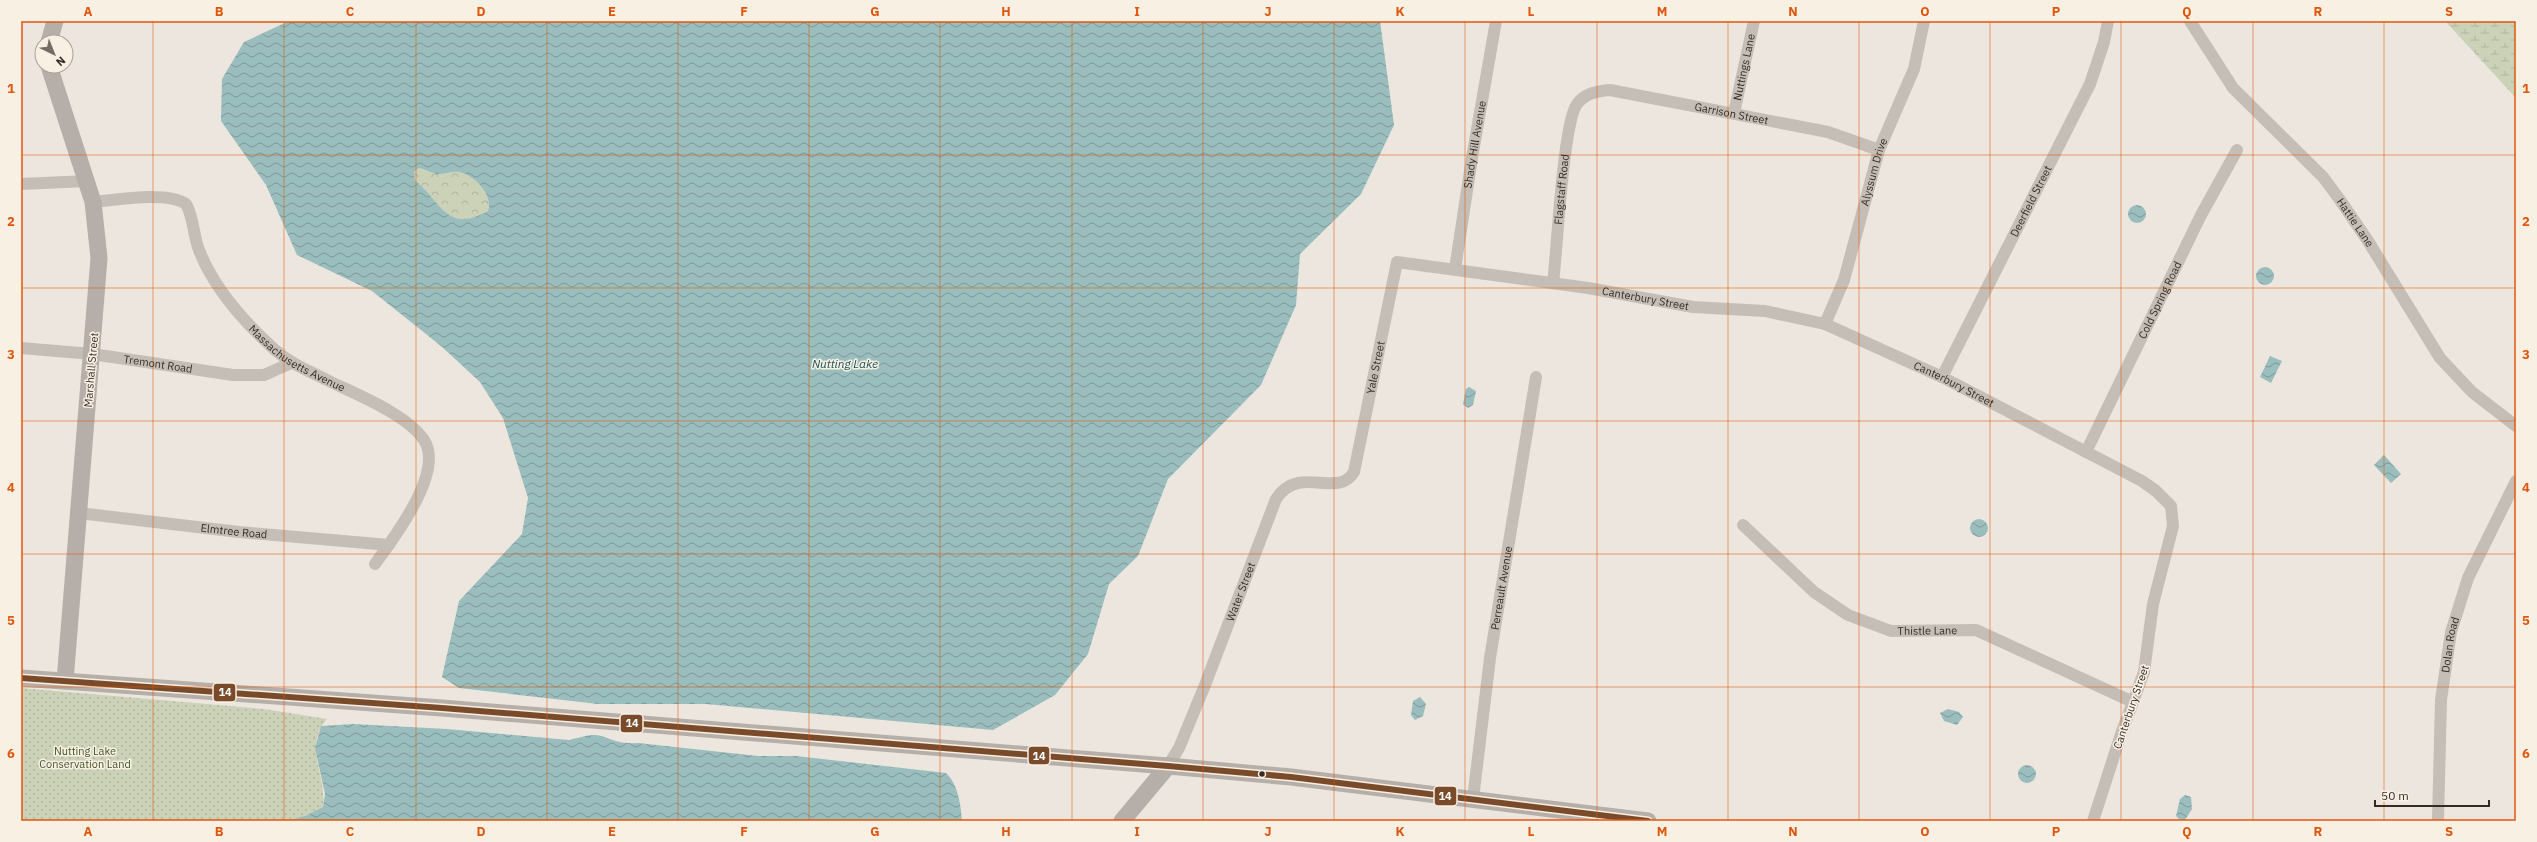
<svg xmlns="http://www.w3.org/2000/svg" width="2537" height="842" viewBox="0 0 2537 842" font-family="'IBM Plex Sans',sans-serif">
	<defs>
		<pattern id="forest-crowns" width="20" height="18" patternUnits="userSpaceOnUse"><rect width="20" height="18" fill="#ccd2b8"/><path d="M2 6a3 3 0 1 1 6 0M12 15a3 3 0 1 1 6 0" fill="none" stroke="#b0b49e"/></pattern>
		<pattern id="wetland-marsh" width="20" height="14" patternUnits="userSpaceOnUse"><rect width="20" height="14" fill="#ccd2b8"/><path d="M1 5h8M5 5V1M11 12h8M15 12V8" fill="none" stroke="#b0b49e"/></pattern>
		<pattern id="park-dots" width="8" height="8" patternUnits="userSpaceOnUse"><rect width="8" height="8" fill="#ccd2b8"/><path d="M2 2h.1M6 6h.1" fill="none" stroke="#b0b49e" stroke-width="1.8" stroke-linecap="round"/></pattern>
		<pattern id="water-waves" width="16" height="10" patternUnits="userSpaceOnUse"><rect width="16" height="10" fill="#9abdbd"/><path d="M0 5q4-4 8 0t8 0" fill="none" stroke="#7e9a99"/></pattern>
	</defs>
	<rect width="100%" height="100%" fill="#ece6de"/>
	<path fill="url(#forest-crowns)" d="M419,168C424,169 431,173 436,174C444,175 451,171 459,172C475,176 493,194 488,211C447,234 441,203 415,180L414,172Z"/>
	<polygon fill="url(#wetland-marsh)" points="2445,21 2516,21 2516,98"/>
	<path fill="url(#park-dots)" d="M21,688L264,709L327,719C303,746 327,776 323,807L305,816L286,821H21Z"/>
	<g fill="url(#water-waves)" fill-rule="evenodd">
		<path d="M289,21H403L410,23L411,21H1380L1394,125L1361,194L1300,254L1296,305L1261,385L1168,479L1138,556L1109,584L1088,654L1055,695L993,730L706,704H598L459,688L442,677L459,601L522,534L528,498L503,418L480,382L441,346L372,291L297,255L266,185L221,121L222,79L244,42ZM419,168C424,169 431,173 437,174C444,175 451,171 459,172C475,176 493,194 488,211C447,234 441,202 415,180L414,172Z"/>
		<circle cx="2137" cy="214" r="9"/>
		<circle cx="2265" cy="276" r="9"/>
		<polygon points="2270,356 2282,361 2271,383 2260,377"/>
		<polygon points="1469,387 1476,391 1473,405 1468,408 1463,404 1466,389"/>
		<polygon points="2384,455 2401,474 2391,483 2374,465"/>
		<circle cx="1979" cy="528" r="9"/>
		<polygon points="1420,697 1426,704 1423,716 1415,720 1411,715 1413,701"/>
		<polygon points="1948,709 1959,712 1963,717 1957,725 1944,721 1940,713"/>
		<path d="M353,724L447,729L569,740C579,738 591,733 601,736C617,741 620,744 638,743L758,756H796L946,773C958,784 961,805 962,821H286L305,816L323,807L325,794L315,748L321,726Z"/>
		<circle cx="2027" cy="774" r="9"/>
		<polygon points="2185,795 2191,797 2192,809 2185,820 2180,820 2176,816 2180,799"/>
	</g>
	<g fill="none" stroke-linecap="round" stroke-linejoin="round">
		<g stroke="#c5beb7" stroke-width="12">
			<path id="s1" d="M2190,21L2233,88L2323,177L2340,200L2368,241L2440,358L2472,392L2516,426"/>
			<path id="s2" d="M1734,113L1754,21"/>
			<polyline points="21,184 87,181"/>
			<path id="s3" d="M93,202C116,200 166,191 186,204C194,218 193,235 199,250C214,289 244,322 275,350C291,364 309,371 327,380C355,394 407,414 424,440C445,472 393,539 375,564"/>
			<path id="s4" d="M1455,269L1472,158L1496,21"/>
			<path id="s5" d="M1553,283C1557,252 1563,123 1577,104C1585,93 1598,91 1610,90L1828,132L1879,150"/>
			<path id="s6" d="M1825,324L1844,280L1879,150L1914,69L1924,21"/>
			<path id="s7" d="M21,348L92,354L233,375H264L291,363"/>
			<path id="s8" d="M1942,377L2090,84L2104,42L2108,21"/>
			<path id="s9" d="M2086,452L2201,215L2237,150"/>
			<path id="s10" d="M79,513L239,532L389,545"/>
			<path id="s11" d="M1743,525L1814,592L1848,615L1891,631L1976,630L2133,702"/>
			<path id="s12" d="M1168,766L1179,748L1205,685L1276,499C1300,463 1337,500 1354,472L1397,262L1588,288L1693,307L1765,311L1825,324L1942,377L2142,481L2156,491L2171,506L2173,526L2153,604L2144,672L2121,734L2093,821"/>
			<path id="s13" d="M1473,799L1490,658L1536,377"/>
			<path id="s14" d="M2438,821L2441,700L2451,632L2468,578L2516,481"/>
		</g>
		<g stroke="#b6aea8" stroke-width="17">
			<polyline points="49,42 55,21"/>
			<polyline points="49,66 93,202 99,258 65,681"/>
			<polyline points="21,678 442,708 1168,766 1291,777 1648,821"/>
			<polyline points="1122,821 1168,766"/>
		</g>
		<defs>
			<polyline id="bus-1" points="21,678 442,708 1168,766 1291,777 1648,821"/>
		</defs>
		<use href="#bus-1" stroke="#f9f0e4" stroke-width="9"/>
		<use href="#bus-1" stroke="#7a4b2a" stroke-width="6"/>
	</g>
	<path fill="none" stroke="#df570d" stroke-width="1" stroke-opacity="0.55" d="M153,21V821M284,21V821M416,21V821M547,21V821M678,21V821M809,21V821M940,21V821M1072,21V821M1203,21V821M1334,21V821M1465,21V821M1597,21V821M1728,21V821M1859,21V821M1990,21V821M2121,21V821M2253,21V821M2384,21V821M21,155H2516M21,288H2516M21,421H2516M21,554H2516M21,687H2516"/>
	<circle fill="#352b26" stroke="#f9f0e4" stroke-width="1.5" cx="1262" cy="774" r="3.5"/>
	<g text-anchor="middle" stroke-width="3" stroke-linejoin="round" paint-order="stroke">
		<g font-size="11" fill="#352b26" stroke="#f9f0e4">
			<text dy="4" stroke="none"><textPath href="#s2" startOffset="47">Nuttings Lane</textPath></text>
			<text dy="4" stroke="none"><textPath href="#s5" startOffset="342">Garrison Street</textPath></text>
			<text dy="4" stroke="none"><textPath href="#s4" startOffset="126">Shady Hill Avenue</textPath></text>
			<text dy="4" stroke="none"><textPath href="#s6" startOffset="160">Alyssum Drive</textPath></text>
			<text dy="4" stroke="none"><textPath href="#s5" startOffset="94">Flagstaff Road</textPath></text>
			<text dy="4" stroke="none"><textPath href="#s8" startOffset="197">Deerfield Street</textPath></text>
			<text dy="4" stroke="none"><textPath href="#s1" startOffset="262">Hattie Lane</textPath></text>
			<text dy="4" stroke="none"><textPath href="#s12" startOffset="842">Canterbury Street</textPath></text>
			<text dy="4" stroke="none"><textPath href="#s9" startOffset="169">Cold Spring Road</textPath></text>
			<text dy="4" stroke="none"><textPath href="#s3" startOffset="292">Massachusetts Avenue</textPath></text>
			<text dy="4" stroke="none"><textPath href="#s7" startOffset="138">Tremont Road</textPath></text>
			<text dy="4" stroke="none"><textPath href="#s12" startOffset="483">Yale Street</textPath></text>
			<text transform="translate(91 370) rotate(-85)" y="4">Marshall Street</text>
			<text dy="4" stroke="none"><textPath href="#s12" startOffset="1166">Canterbury Street</textPath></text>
			<text dy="4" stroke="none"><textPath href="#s10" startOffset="156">Elmtree Road</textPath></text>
			<text dy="4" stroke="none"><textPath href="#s13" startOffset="213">Perreault Avenue</textPath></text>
			<text dy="4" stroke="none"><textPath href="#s12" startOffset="189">Water Street</textPath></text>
			<text dy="4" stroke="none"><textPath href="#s11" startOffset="221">Thistle Lane</textPath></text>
			<text dy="4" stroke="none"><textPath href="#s14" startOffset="177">Dolan Road</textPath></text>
			<text transform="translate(2131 707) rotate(-71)" y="4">Canterbury Street</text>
		</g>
		<g font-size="11" fill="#435429" stroke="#f9f0e4">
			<text x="85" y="755">Nutting Lake<tspan x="85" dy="13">Conservation Land</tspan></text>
		</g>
		<g font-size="12" font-style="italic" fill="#1b5157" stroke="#f9f0e4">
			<text x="845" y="368">Nutting Lake</text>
		</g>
	</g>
	<g stroke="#f9f0e4" stroke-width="1.5">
		<rect x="213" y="683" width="23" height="19" rx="4" fill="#7a4b2a"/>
		<rect x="620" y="714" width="23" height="19" rx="4" fill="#7a4b2a"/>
		<rect x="1028" y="746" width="22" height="19" rx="4" fill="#7a4b2a"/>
		<rect x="1434" y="786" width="23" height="20" rx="4" fill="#7a4b2a"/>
	</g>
	<g font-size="11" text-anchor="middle" font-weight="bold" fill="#fff">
		<text x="225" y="696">14</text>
		<text x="632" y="727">14</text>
		<text x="1039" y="760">14</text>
		<text x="1445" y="800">14</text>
	</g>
	<rect width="2537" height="842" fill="none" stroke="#f9f0e4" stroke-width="44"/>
	<g transform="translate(54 54) rotate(137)"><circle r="19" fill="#f9f0e4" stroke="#aba198"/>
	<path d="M0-3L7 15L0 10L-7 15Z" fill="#756c66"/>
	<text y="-6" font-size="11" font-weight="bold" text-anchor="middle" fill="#352b26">N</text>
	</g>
	<path d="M2375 800v6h114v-6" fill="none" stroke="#352b26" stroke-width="2"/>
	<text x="2381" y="800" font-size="12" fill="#352b26" stroke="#f9f0e4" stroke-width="3" paint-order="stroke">50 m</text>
	<rect x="22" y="22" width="2493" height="798" fill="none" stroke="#df570d" stroke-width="1.5"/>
	<g font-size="13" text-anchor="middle" font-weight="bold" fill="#df570d">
		<text x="88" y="16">A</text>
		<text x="219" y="16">B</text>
		<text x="350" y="16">C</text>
		<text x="481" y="16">D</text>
		<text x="612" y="16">E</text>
		<text x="744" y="16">F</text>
		<text x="875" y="16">G</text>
		<text x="1006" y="16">H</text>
		<text x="1137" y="16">I</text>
		<text x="1268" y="16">J</text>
		<text x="1400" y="16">K</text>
		<text x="1531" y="16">L</text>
		<text x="1662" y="16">M</text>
		<text x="1793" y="16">N</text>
		<text x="1925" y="16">O</text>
		<text x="2056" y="16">P</text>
		<text x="2187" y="16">Q</text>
		<text x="2318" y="16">R</text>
		<text x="2449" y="16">S</text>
		<text x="11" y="93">1</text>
		<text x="2526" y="93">1</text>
		<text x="11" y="226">2</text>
		<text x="2526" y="226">2</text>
		<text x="11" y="359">3</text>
		<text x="2526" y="359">3</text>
		<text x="11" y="492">4</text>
		<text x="2526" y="492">4</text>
		<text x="11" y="625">5</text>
		<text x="2526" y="625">5</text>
		<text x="11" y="758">6</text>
		<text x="2526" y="758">6</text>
		<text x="88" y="836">A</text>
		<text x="219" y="836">B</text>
		<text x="350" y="836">C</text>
		<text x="481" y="836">D</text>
		<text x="612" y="836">E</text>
		<text x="744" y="836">F</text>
		<text x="875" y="836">G</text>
		<text x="1006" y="836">H</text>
		<text x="1137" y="836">I</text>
		<text x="1268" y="836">J</text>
		<text x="1400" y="836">K</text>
		<text x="1531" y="836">L</text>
		<text x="1662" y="836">M</text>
		<text x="1793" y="836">N</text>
		<text x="1925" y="836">O</text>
		<text x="2056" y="836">P</text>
		<text x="2187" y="836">Q</text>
		<text x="2318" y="836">R</text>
		<text x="2449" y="836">S</text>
	</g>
</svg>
